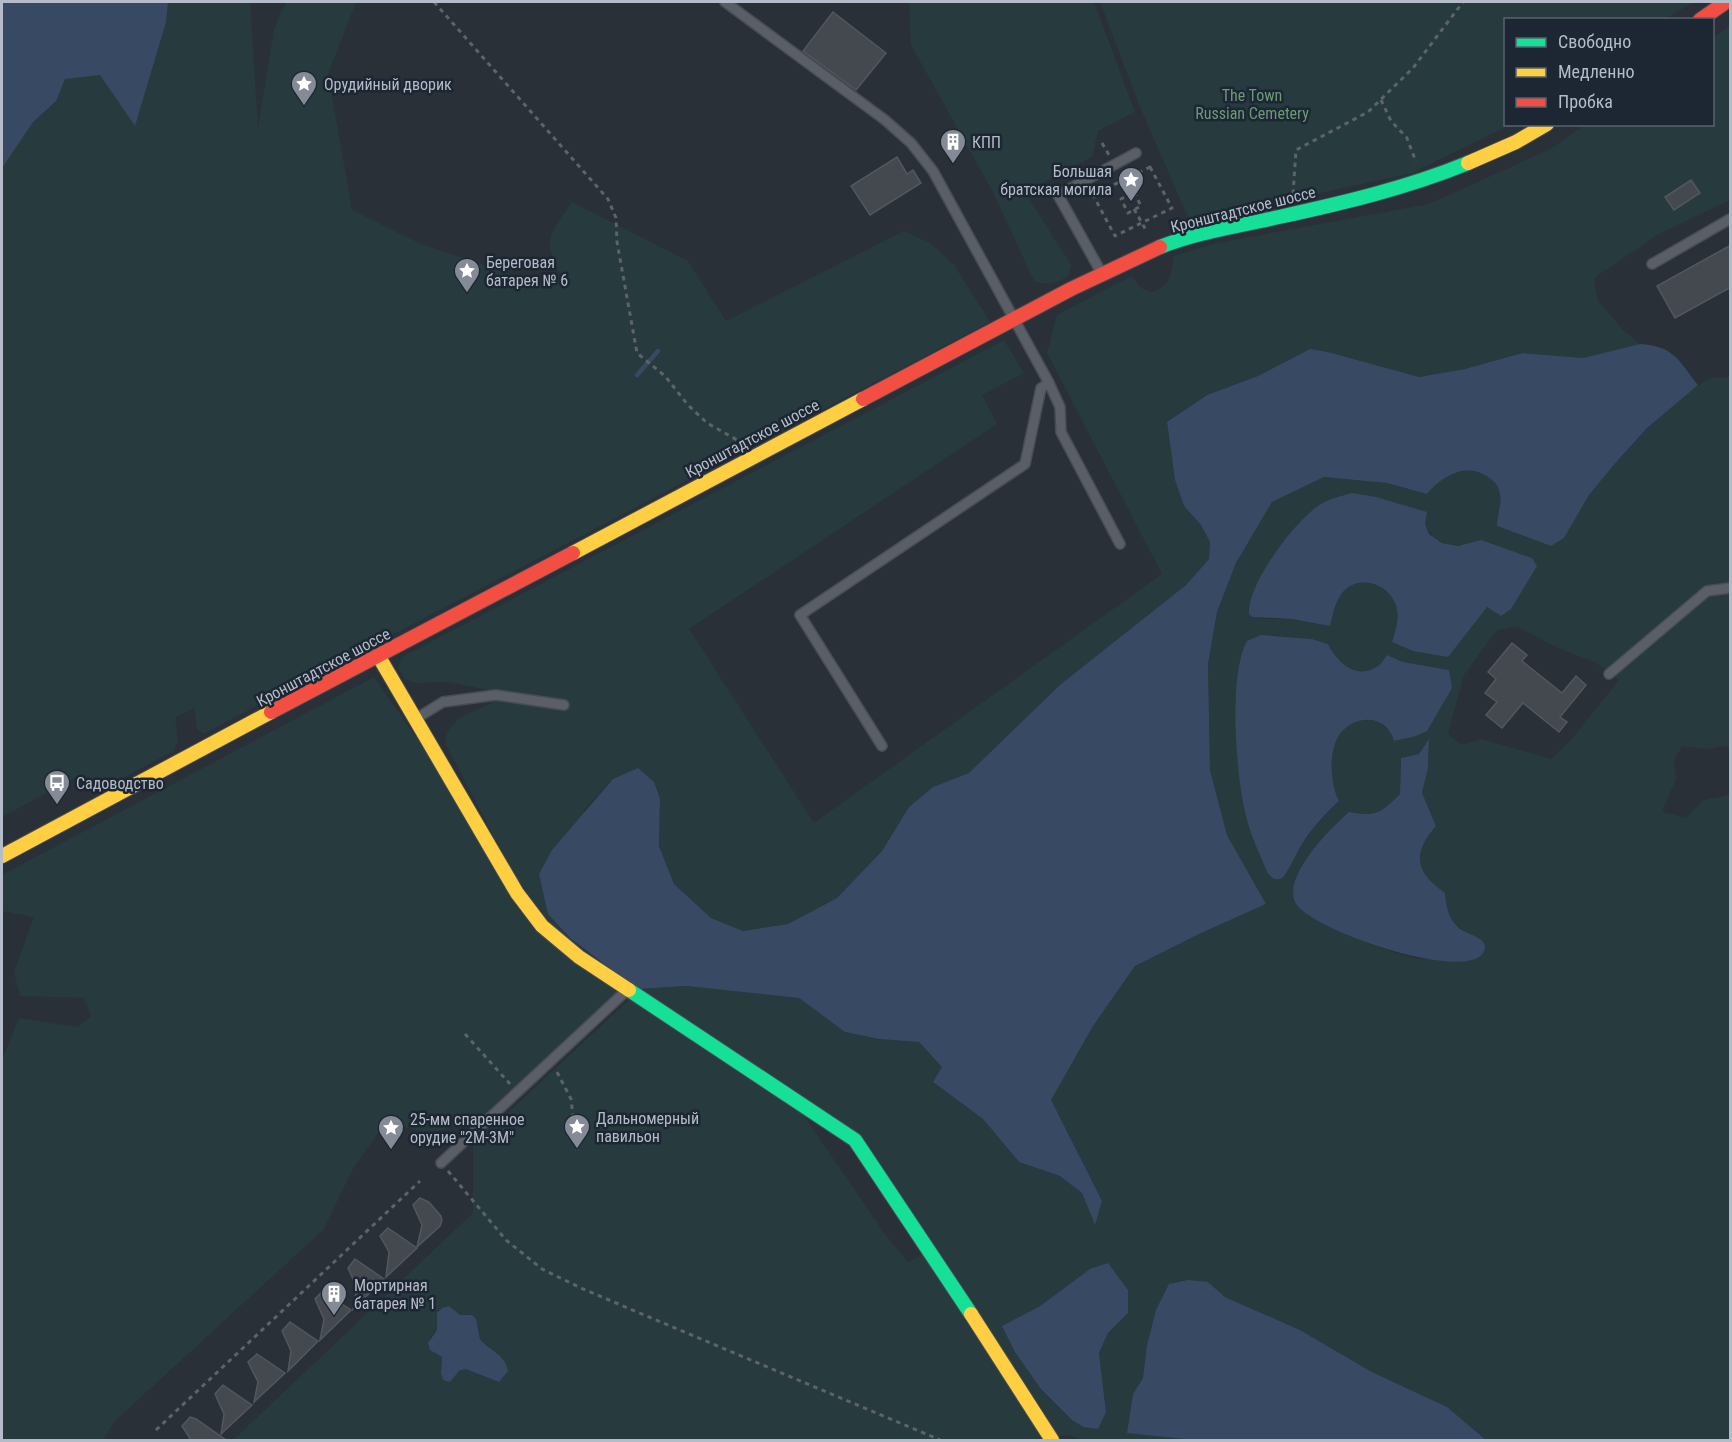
<svg xmlns="http://www.w3.org/2000/svg" width="1732" height="1442" viewBox="0 0 1732 1442" font-family="'Roboto Condensed',sans-serif">
	<rect width="100%" height="100%" fill="#2a3038"/>
	<g fill="#273a3e" fill-rule="evenodd">
		<path d="M2,2H250L258,127L274,29L286,2H356L328,74L352,210L421,244L552,288L560,274C541,238 552,233 572,202L688,261L726,321L904,231L930,243L954,265L990,322L203,734L197,729L194,708L175,718L178,739L174,751L90,795L82,774L2,817Z"/>
		<path d="M909,2H1094L1135,112L1098,131L1092,157L1025,192L1071,265L1068,276C1056,284 1047,286 1034,281L993,192L911,45Z"/>
		<polygon points="1100,2 1693,2 1666,19 1506,20 1506,124 1510,125 1506,127 1412,173 1190,222 1140,107"/>
		<path d="M1730,26V200L1657,235L1594,278L1598,301L1622,329L1640,344L1583,358L1521,353L1465,369L1419,377L1328,352L1310,349L1258,376L1207,395L1167,422L1175,480L1184,506L1201,525L1210,542L1209,559L1186,585L1061,684L969,774L933,787L909,807L882,851L837,898L788,924L743,931L711,918L674,884L659,846L660,799L638,769L613,779L584,810L571,939L546,923L506,860L445,743C448,718 471,713 492,703L493,691L448,682L416,683L405,679L398,668L402,657L1004,340L1024,373L982,395L997,424L689,629L814,823L1162,574L1047,353L1057,315L1131,276L1141,288L1150,292C1171,287 1171,275 1174,256L1217,243L1429,204L1550,149L1585,125L1712,124L1713,38Z"/>
		<path d="M1714,377L1730,378V748L1725,746L1709,749L1682,746L1674,760L1676,779L1662,812L1686,818L1704,800L1730,795V1440H1486L1447,1407L1372,1372L1300,1330L1225,1297L1208,1282L1147,1345L1143,1378L1133,1394L1127,1432L1194,1440H1084L1067,1435L1037,1440H233L473,1213V1145L630,999L804,1116L887,1237L908,1262L926,1253L858,1136L638,989L686,986L799,998L845,1032L879,1039L919,1042L943,1067L933,1082L983,1119L1019,1162L1060,1176L1082,1193L1095,1224L1102,1201L1050,1100L1093,1026L1135,966L1199,934L1266,904L1227,835L1210,770L1208,664L1217,612L1236,563L1272,502L1324,477L1387,483L1427,494C1431,489 1435,483 1440,480C1457,468 1489,465 1498,488C1504,500 1497,513 1497,526L1551,546C1554,544 1559,542 1562,539C1569,532 1582,505 1589,495C1618,456 1670,397 1714,377ZM1425,524C1436,549 1459,548 1481,540L1392,642C1395,632 1399,621 1397,610C1394,588 1366,574 1347,588C1336,596 1333,614 1330,626L1292,619H1259L1248,608L1253,595L1274,556ZM1516,626L1558,648L1597,663L1619,680L1570,741L1551,759L1481,739L1462,745L1448,734L1464,675L1496,631ZM1271,635L1312,639L1328,644C1337,662 1356,681 1378,666C1381,664 1385,658 1387,655L1403,662L1449,670L1413,737L1394,741C1386,715 1356,713 1340,734C1328,751 1330,784 1339,802C1317,821 1298,846 1286,873L1271,877L1267,872C1260,854 1250,835 1246,816C1236,773 1231,690 1243,649ZM1429,740L1428,768L1422,793L1436,826C1413,854 1415,872 1445,893C1447,919 1455,929 1480,938C1468,942 1434,959 1424,959C1397,958 1327,927 1304,911L1349,812C1376,817 1381,813 1400,794L1401,758L1419,754ZM1090,1269L1128,1313L1108,1333L1099,1353L1106,1412L1083,1427C1046,1402 1025,1363 1002,1326L1040,1306ZM449,1306L460,1315L467,1314L478,1326L480,1339L497,1353L473,1370C461,1367 457,1373 450,1382L441,1373L442,1357L436,1354L430,1337L437,1330Z"/>
		<polygon points="374,677 431,759 515,899 618,991 479,1120 430,1133 385,1123 353,1169 323,1230 115,1421 103,1440 2,1440 2,1060 19,1018 77,1027 91,1016 84,998 20,996 14,972 34,917 2,911 2,875"/>
	</g>
	<g fill="#384963">
		<polygon points="2,2 168,2 166,22 135,126 100,75 65,79 56,101 33,122 2,168"/>
		<path d="M1640,344C1674,346 1678,360 1698,385L1647,428L1617,461L1589,495L1564,538L1551,546L1497,526C1497,513 1504,500 1498,488C1496,482 1490,478 1485,475C1464,463 1441,477 1427,494L1387,483L1324,477L1272,502L1236,563L1217,612L1208,664L1210,770L1227,835L1266,904L1199,934L1135,966L1093,1026L1051,1100L1102,1201L1095,1225L1082,1193L1060,1176L1019,1162L983,1119L933,1082L942,1067L919,1042L879,1039L845,1032L799,998L686,986L638,989L571,939L548,914L539,874L552,850L613,779L638,768L654,782L660,799L659,846L674,884L711,918L743,931L788,924L837,898L882,851L909,807L933,787L969,773L1061,684L1186,585L1209,559L1210,542L1201,525L1184,506L1175,480L1167,422L1207,395L1258,376L1310,349L1328,352L1419,377L1465,369L1522,353L1583,358Z"/>
		<path d="M1352,493L1376,497L1427,512L1425,524L1429,534L1442,543L1458,546L1481,540L1532,558L1537,566L1511,609L1501,616L1487,607L1448,657L1413,651L1392,642C1395,632 1399,621 1397,610C1394,588 1366,574 1347,588C1336,596 1333,614 1330,626L1292,619L1253,617L1249,614C1247,584 1296,519 1321,504C1331,498 1342,496 1352,493Z"/>
		<path d="M1261,635L1312,639L1328,644C1337,662 1356,681 1378,666C1381,664 1385,658 1387,655L1403,662L1449,670L1452,688L1427,731L1413,737L1394,741C1387,715 1356,713 1340,734C1328,751 1330,784 1339,801C1325,814 1312,828 1302,844C1297,852 1288,872 1283,877C1277,882 1271,878 1267,872C1260,854 1250,835 1246,816C1236,778 1228,674 1247,641Z"/>
		<path d="M1429,739L1428,768L1422,793L1436,826C1412,854 1415,872 1445,893C1446,905 1448,917 1457,926C1464,935 1490,936 1484,951C1471,985 1308,930 1295,902C1283,875 1331,828 1349,812C1376,817 1381,813 1400,794L1401,758L1419,754Z"/>
		<polygon points="1108,1263 1128,1290 1128,1313 1108,1333 1099,1353 1106,1412 1098,1429 1083,1427 1072,1420 1041,1389 1015,1352 1002,1326 1040,1306 1090,1269"/>
		<polygon points="1188,1280 1208,1282 1225,1297 1300,1330 1372,1372 1447,1407 1486,1440 1194,1440 1127,1433 1133,1394 1143,1378 1147,1345 1156,1310 1169,1284"/>
		<path d="M449,1306L460,1315H472L476,1319L480,1339C490,1351 505,1354 508,1371L499,1382L466,1369L459,1371L450,1382L443,1380L441,1373L442,1357L430,1350L428,1343L437,1330V1313L442,1308Z"/>
	</g>
	<g fill="none" stroke-linecap="round" stroke-linejoin="round">
		<polyline stroke="#384963" stroke-width="4.5" points="637,375 658,351"/>
	</g>
	<g fill="#444950" stroke="#52575f" stroke-width="1.5">
		<polygon points="833,12 886,53 856,90 803,51"/>
		<polygon points="897,157 907,174 913,170 921,183 870,215 851,186"/>
		<polygon points="1691,180 1700,193 1674,210 1665,197"/>
		<polygon points="1731,245 1731,287 1675,318 1657,286"/>
		<polygon points="1512,643 1527,655 1522,661 1562,693 1576,676 1586,685 1560,717 1567,722 1559,732 1523,703 1502,728 1486,715 1497,702 1485,693 1496,679 1488,672"/>
		<polygon points="420,1198 429,1202 441,1216 442,1220 440,1226 417,1247 422,1225 413,1205"/>
		<polygon points="388,1228 417,1248 386,1277 389,1252 380,1236"/>
		<polygon points="355,1259 384,1279 353,1309 357,1288 348,1268"/>
		<polygon points="323,1291 351,1310 320,1340 324,1319 315,1299"/>
		<polygon points="290,1322 318,1341 288,1371 291,1351 282,1331"/>
		<polygon points="257,1354 285,1373 254,1402 258,1382 248,1362"/>
		<polygon points="223,1385 252,1405 221,1434 224,1414 215,1394"/>
		<polygon points="190,1417 196,1419 226,1440 191,1440 182,1426"/>
	</g>
	<g fill="none" stroke-linecap="round" stroke-linejoin="round">
		<defs>
			<g id="lane">
				<polyline points="725,2 885,120 911,143 933,171 1049,383 1041,388 1025,464 800,615 882,746"/>
				<polyline points="1652,264 1730,219"/>
				<polyline points="1101,272 1058,195 1136,153"/>
				<polyline points="1049,383 1060,407 1061,432 1120,544"/>
				<polyline points="1609,674 1707,591 1730,588"/>
				<polyline points="417,718 443,702 496,695 564,705"/>
				<polyline points="441,1163 626,991"/>
			</g>
			<g id="fast">
				<path d="M1160,247C1198,232 1239,226 1279,217C1343,203 1407,188 1468,163"/>
				<polyline points="629,990 855,1140 971,1314"/>
			</g>
			<g id="slow">
				<polyline points="1468,163 1516,142 1547,124"/>
				<polyline points="573,553 863,399"/>
				<polyline points="379,657 517,893 542,926 579,957 629,990"/>
				<polyline points="2,856 271,712"/>
				<polyline points="971,1314 1052,1440"/>
			</g>
			<g id="jam">
				<polyline points="1700,20 1726,2"/>
				<polyline points="863,399 1071,289 1160,247"/>
				<polyline points="271,712 573,553"/>
			</g>
		</defs>
		<use href="#lane" stroke="#484c53" stroke-width="12"/>
		<use href="#fast" stroke="#484c53" stroke-width="16"/>
		<use href="#slow" stroke="#484c53" stroke-width="16"/>
		<use href="#jam" stroke="#484c53" stroke-width="16"/>
		<g stroke="#5d636a" stroke-width="3" stroke-dasharray="4.5 4.5" stroke-linecap="butt">
			<polyline points="434,2 608,199 616,218 617,242 637,353 665,376 688,405 707,423 739,441"/>
			<polyline points="1381,100 1391,121 1407,138 1416,162"/>
			<polyline points="1102,143 1109,155"/>
			<polygon points="1150,167 1172,208 1115,236 1093,195"/>
			<polygon points="1134,192 1141,206 1128,213 1121,199"/>
			<polyline points="1293,194 1296,150 1368,112 1413,68 1463,2"/>
			<polyline points="1134,209 1147,232"/>
			<polyline points="465,1034 510,1084"/>
			<polyline points="557,1072 571,1099 577,1150"/>
			<polyline points="448,1171 506,1240 542,1269 583,1289 940,1440"/>
			<polyline points="156,1430 420,1181"/>
		</g>
		<use href="#lane" stroke="#5a5e66" stroke-width="9"/>
		<use href="#fast" stroke="#16e098" stroke-width="14"/>
		<use href="#slow" stroke="#ffcf43" stroke-width="14"/>
		<use href="#jam" stroke="#f24e42" stroke-width="14"/>
	</g>
	<defs>
		<symbol id="sight-pin" viewBox="-11 -11 22 30"><path d="M0 17L-7.5 6A9.5 9.5 0 1 1 7.5 6Z" fill="#848b96" stroke="#1d2633"/><path d="M0-6L1.8-2.2L6-1.7L2.9 1.2L3.7 5.4L0 3.3L-3.7 5.4L-2.9 1.2L-6-1.7L-1.8-2.2Z" fill="#fff"/></symbol>
		<symbol id="building-pin" viewBox="-11 -11 22 30"><path d="M0 17L-7.5 6A9.5 9.5 0 1 1 7.5 6Z" fill="#848b96" stroke="#1d2633"/><path d="M-4-6H4V6H1V3H-1V6H-4ZM-2.5-4.3h1.7v1.8h-1.7ZM.8-4.3h1.7v1.8H.8ZM-2.5-1h1.7V.8h-1.7ZM.8-1h1.7V.8H.8Z" fill="#fff"/></symbol>
		<symbol id="bus-pin" viewBox="-11 -11 22 30"><path d="M0 17L-7.5 6A9.5 9.5 0 1 1 7.5 6Z" fill="#848b96" stroke="#1d2633"/><path d="M-5-6H5V4H4V6H2V4H-2V6H-4V4H-5ZM-3.5-4V0h7V-4ZM-3.5 1.2v1.5H-2V1.2ZM2 1.2v1.5H3.5V1.2Z" fill="#fff"/></symbol>
	</defs>
	<g fill-rule="evenodd">
		<use href="#sight-pin" x="289" y="69" width="30" height="40"/>
		<use href="#building-pin" x="938" y="127" width="30" height="40"/>
		<use href="#sight-pin" x="1116" y="165" width="30" height="40"/>
		<use href="#sight-pin" x="452" y="256" width="30" height="40"/>
		<use href="#bus-pin" x="42" y="768" width="30" height="40"/>
		<use href="#sight-pin" x="562" y="1112" width="30" height="40"/>
		<use href="#sight-pin" x="376" y="1113" width="30" height="40"/>
		<use href="#building-pin" x="319" y="1279" width="30" height="40"/>
	</g>
	<g text-anchor="middle" stroke-width="5" stroke-linejoin="round" paint-order="stroke">
		<g font-size="16" fill="#b4bcc9" stroke="#1d2633" text-anchor="start">
			<text x="324" y="90">Орудийный дворик</text>
			<text x="972" y="148">КПП</text>
			<text x="1112" y="177" text-anchor="end">Большая<tspan x="1112" dy="18">братская могила</tspan></text>
			<text x="486" y="268">Береговая<tspan x="486" dy="18">батарея № 6</tspan></text>
			<text x="76" y="789">Садоводство</text>
			<text x="596" y="1124">Дальномерный<tspan x="596" dy="18">павильон</tspan></text>
			<text x="410" y="1125">25-мм спаренное<tspan x="410" dy="18">орудие "2М-3М"</tspan></text>
			<text x="354" y="1291">Мортирная<tspan x="354" dy="18">батарея № 1</tspan></text>
		</g>
		<g font-size="16" fill="#6b9a76" stroke="#1d2633">
			<text x="1252" y="101">The Town<tspan x="1252" dy="18">Russian Cemetery</tspan></text>
		</g>
		<g font-size="16" fill="#b4bcc9" stroke="#1d2633">
			<text transform="translate(1243 209) rotate(-14)" y="6">Кронштадтское шоссе</text>
			<text transform="translate(752 438) rotate(-28)" y="6">Кронштадтское шоссе</text>
			<text transform="translate(323 667) rotate(-28)" y="6">Кронштадтское шоссе</text>
		</g>
	</g>
	<rect width="1732" height="1442" fill="none" stroke="#b4bcc9" stroke-width="6"/>
	<rect x="1504" y="18" width="210" height="108" fill="#1d2633" stroke="#59626f" stroke-width="1.5"/>
	<rect x="1516" y="38" width="30" height="9" fill="#16e098" stroke="#59626f" stroke-width="1.5"/>
	<text x="1558" y="48" font-size="18" fill="#b4bcc9">Свободно</text>
	<rect x="1516" y="68" width="30" height="9" fill="#ffcf43" stroke="#59626f" stroke-width="1.5"/>
	<text x="1558" y="78" font-size="18" fill="#b4bcc9">Медленно</text>
	<rect x="1516" y="98" width="30" height="9" fill="#f24e42" stroke="#59626f" stroke-width="1.5"/>
	<text x="1558" y="108" font-size="18" fill="#b4bcc9">Пробка</text>
</svg>
